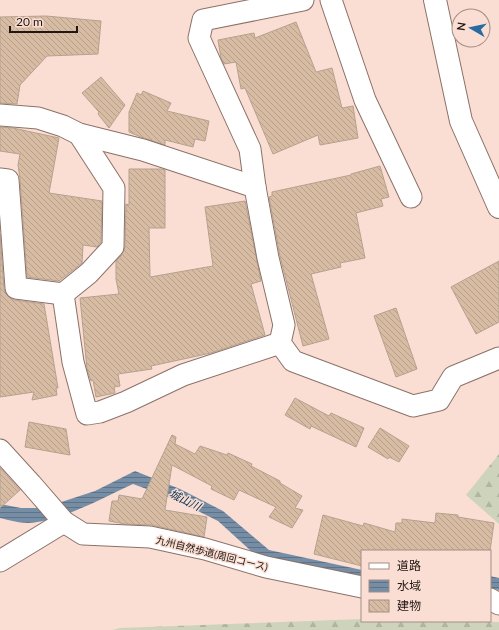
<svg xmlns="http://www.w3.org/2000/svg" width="499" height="630" viewBox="0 0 499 630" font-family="Lato,'Noto Sans JP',sans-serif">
	<defs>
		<pattern id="forest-firs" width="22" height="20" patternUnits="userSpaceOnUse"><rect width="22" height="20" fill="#ced4bc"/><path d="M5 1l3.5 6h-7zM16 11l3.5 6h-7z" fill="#b1b5a1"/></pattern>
		<pattern id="water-rules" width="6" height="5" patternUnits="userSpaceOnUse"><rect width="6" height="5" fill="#768da6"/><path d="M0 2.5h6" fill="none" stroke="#607286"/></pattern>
		<pattern id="building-back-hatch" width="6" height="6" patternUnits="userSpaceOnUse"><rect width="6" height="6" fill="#d7bca3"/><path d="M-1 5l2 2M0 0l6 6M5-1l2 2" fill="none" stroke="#b8a18b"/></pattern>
	</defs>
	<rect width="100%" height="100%" fill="#faded3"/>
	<g fill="url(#forest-firs)">
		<polygon points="499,454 499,524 466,495"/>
		<polygon points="362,619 362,621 459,621 499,622 499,630 112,630 120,628"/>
	</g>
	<g fill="url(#water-rules)">
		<path d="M135,471L180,489L223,511L269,550L362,570V582L263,562L218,521L176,500L133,484C105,497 59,522 28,523C19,523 9,520 0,518V504L21,508H43L95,491Z"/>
		<polygon points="490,576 499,578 499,590 490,588"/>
	</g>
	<g fill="url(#building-back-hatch)" stroke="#b6a18f">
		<polygon points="46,16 101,21 98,54 47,56 20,85 17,104 0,103 0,17"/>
		<polygon points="296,22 316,72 332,68 342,108 353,106 358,138 320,145 318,135 273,154 245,88 241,89 236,62 224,64 221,58 218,40 254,33 255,38"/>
		<polygon points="101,77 125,105 109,128 98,114 99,112 82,93"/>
		<polygon points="143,91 171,103 167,111 209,121 205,141 195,139 193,147 165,140 165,145 141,137 129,132 129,112 137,93 141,95"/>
		<polygon points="0,127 13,128 59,138 49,193 102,201 101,242 97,247 83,245 82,263 59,281 27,277 20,179 18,165 20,154 0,151"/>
		<polygon points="380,166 389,197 381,199 383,206 356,213 365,258 340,263 341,267 311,274 329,339 303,346 280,256 269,197 272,196 272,192 351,175 351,174"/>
		<polygon points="129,169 161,169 165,170 165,228 149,228 150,277 213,266 205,207 245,201 261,281 251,284 265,335 211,353 151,366 152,369 118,374 120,386 114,387 115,393 96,397 93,380 91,381 87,369 80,298 119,294 116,279 116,261 122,255 125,247 126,204 129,205"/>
		<polygon points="0,234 4,289 6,294 10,298 14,300 44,304 58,388 56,388 57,395 32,400 34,392 0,397"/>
		<polygon points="499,261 499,322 476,334 451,287"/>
		<polygon points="396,308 417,369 396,377 374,316"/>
		<polygon points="295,398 329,416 331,413 364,428 356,447 311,426 310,429 285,415"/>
		<polygon points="29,422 66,429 70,455 25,447"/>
		<polygon points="380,428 409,446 399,462 389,457 388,459 368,447"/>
		<polygon points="172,435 176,437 175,444 195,454 200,446 227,455 228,453 252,464 251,466 280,481 280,483 302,496 295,508 303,510 292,528 269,517 276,507 239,490 234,500 211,489 212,486 172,465 165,510 207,517 204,537 152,525 125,524 109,521 112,501 118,501 119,495 142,499"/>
		<polygon points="0,468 20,490 0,508"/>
		<polygon points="436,513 458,515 458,517 494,523 490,551 362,551 362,566 314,554 323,515 363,526 364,523 395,532 396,523 402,523 402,519 435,523"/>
	</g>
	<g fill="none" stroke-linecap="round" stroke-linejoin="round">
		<defs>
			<g id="street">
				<polyline points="303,0 203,20 199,38 250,149 255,187 268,258 284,325 280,343 293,361 413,406 439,400 453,377 499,358"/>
				<polyline points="331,0 365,100 411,197"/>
				<polyline points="0,115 38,118 63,126 79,134 143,150 255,187"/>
				<polyline points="0,179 8,180 16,288 63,294 89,273 113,247 114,188 79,134"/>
				<polyline points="63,294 73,362 87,414 100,412 126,402 183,375 280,343"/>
				<polyline points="0,450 31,484 64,522 83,534 150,537 205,549 266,567 362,587"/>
				<polyline points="0,561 64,522"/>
				<polyline points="490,599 499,604"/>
			</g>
			<polyline id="secondary" points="435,0 461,121 499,207"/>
		</defs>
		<use href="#street" stroke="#8b7268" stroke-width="23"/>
		<use href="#secondary" stroke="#8b7268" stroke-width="24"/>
		<use href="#street" stroke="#fff" stroke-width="21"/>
		<use href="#secondary" stroke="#fff" stroke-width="22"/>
	</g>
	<g text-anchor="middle" stroke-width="3" stroke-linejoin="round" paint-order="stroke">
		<g font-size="10" fill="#201612" stroke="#faded3">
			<text transform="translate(212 553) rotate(14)" y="4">九州自然歩道(周回コース)</text>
		</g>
		<g font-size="11" font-style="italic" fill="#022b4d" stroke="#faded3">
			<text transform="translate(185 500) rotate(26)" y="4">城山川</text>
		</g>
	</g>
	<rect x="361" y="550" width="130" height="72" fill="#faded3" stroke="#a38e86"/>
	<rect x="369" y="563" width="20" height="6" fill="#ffffff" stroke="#a38e86"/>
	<text x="397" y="570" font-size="12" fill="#201612">道路</text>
	<rect x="369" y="580" width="20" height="12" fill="url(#water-rules)" stroke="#a38e86"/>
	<text x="397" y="590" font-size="12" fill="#201612">水域</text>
	<rect x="369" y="600" width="20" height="12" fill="url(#building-back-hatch)" stroke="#a38e86"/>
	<text x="397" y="610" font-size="12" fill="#201612">建物</text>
	<g transform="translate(471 28) rotate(279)"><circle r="19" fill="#faded3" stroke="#a38e86"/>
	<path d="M0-3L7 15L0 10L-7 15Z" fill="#296ba1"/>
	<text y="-6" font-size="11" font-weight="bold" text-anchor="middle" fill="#201612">N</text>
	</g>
	<path d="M10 26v6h67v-6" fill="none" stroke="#201612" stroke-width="2"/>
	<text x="16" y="26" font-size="12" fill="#201612" stroke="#faded3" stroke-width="3" paint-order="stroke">20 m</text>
</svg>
